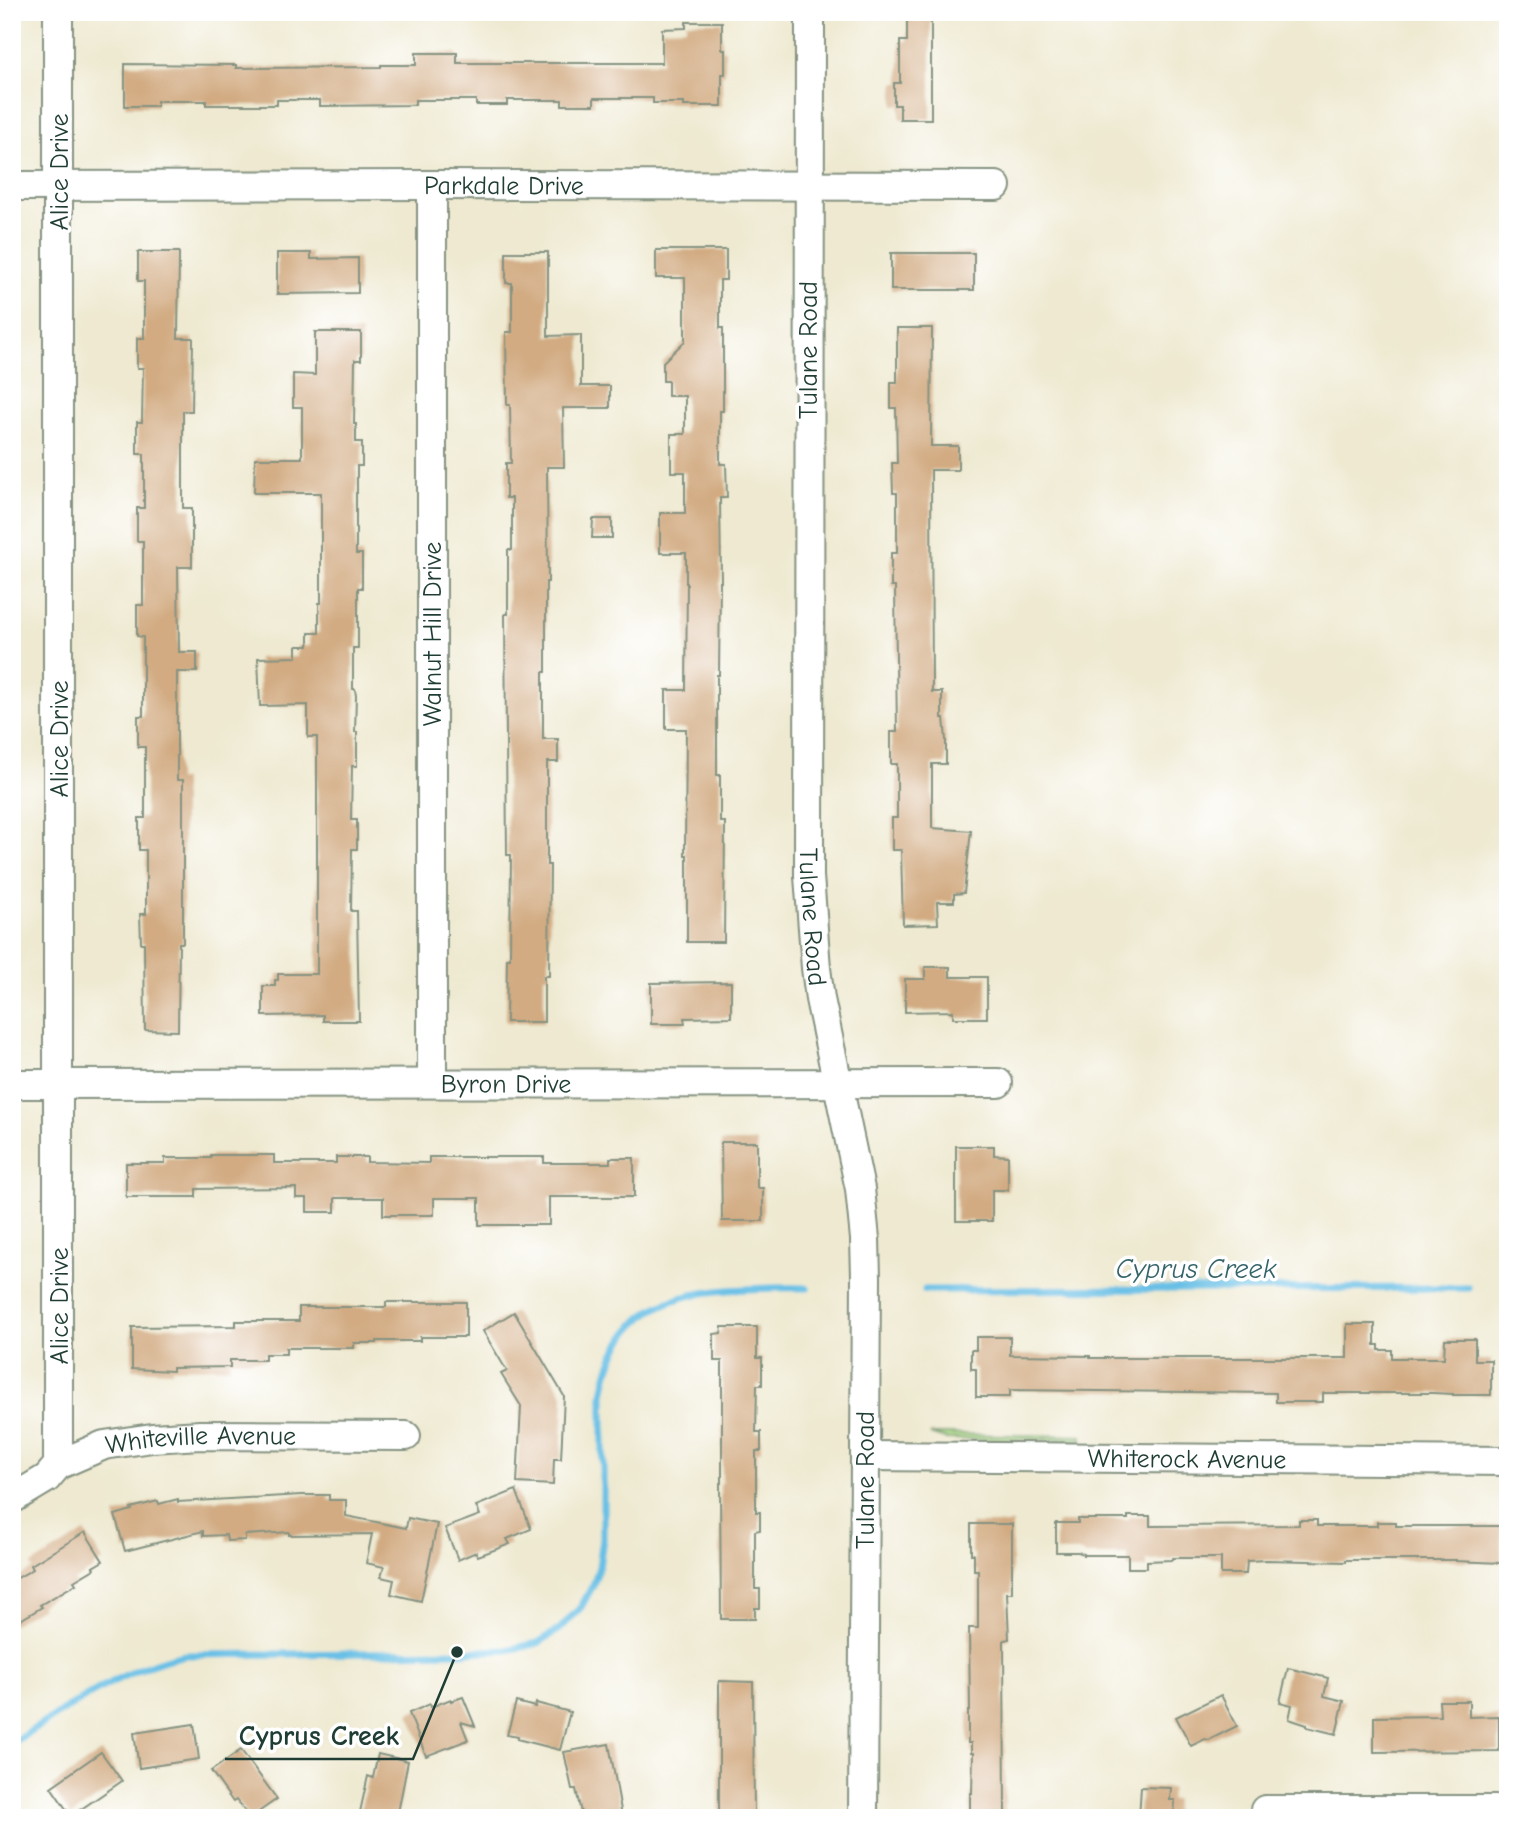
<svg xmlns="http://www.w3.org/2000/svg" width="1520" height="1830" viewBox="0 0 1520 1830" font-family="'Comic Neue',sans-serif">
	<rect width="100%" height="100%" fill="#fff"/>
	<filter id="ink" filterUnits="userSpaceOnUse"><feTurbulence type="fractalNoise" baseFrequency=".0143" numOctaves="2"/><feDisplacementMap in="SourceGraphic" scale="14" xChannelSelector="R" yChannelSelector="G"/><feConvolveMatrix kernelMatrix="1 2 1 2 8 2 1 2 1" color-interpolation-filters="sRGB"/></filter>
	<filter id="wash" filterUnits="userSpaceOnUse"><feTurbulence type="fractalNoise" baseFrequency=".00686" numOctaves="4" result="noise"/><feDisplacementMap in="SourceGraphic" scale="28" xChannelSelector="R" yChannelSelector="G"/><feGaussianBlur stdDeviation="1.57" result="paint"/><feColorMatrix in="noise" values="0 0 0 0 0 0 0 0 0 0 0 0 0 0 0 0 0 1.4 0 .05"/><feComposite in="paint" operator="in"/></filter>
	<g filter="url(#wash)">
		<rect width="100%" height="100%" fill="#eee9d0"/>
		<polygon fill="#acda86" stroke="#668c5d" stroke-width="2" points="930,1434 1082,1436 1082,1440 945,1439"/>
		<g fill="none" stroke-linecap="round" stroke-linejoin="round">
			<g stroke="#69c0e6" stroke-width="7">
				<polyline points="925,1290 1468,1288"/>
				<path d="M12,1743C67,1709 121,1668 185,1655L457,1652L507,1650L538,1643L560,1629L581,1607L593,1585L599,1567L603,1538V1394C617,1310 670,1291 747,1289C767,1288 787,1287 807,1288"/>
			</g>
		</g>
		<g id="blocks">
			<g fill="#d2ab82">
				<polygon points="907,12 931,12 931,119 900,119 900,105 894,105 894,83 900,83 900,41 907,41"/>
				<polygon points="686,22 722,22 722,50 725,50 725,74 722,74 722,106 684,106 684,103 653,103 653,98 594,98 594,105 562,105 562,100 507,100 507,105 476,105 476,100 415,100 415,105 320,106 320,100 277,100 277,105 206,105 206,101 157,101 157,106 125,106 125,64 236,65 236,68 381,67 381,65 416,65 416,53 457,53 457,63 662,63 662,29 686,28"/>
				<polygon points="656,250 726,250 726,280 720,280 720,328 723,328 723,411 720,411 720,464 726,464 727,498 720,498 721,582 720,582 719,675 717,675 717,775 720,775 720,822 725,822 724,942 687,942 687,855 685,855 686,729 666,729 666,690 686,690 687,583 686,583 686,553 660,553 660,513 685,513 685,472 671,472 671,434 685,434 685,396 668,396 668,381 663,381 663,362 685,341 685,278 656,278"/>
				<polygon points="138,252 179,252 178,338 193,338 192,411 183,411 183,508 192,508 192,567 178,567 179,652 197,652 197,672 177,672 177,780 183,780 183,943 179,943 178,1031 145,1030 144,943 141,943 140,914 146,914 146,850 139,850 139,818 145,818 145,747 138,747 138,716 143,716 143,637 137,636 137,605 143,605 143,541 137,541 137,508 144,508 144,454 137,454 137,422 142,422 143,368 137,368 137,338 144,338 144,281 138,281"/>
				<polygon points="506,252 548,252 548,336 581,335 581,386 610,386 610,408 563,408 564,467 547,467 548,582 546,582 546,672 543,672 543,739 558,739 558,762 547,762 547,865 550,865 549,976 544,976 544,1022 506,1022 507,958 510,958 511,855 507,855 505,614 508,614 508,550 512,550 512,498 506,498 506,463 511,463 510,405 507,405 506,332 512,332 512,283 506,283"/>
				<polygon points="277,253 311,253 311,259 358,258 358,293 277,294"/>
				<rect x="891" y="253" width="83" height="37"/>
				<polygon points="897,328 932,328 931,446 958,446 958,470 931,470 932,692 942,692 942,718 944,718 946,740 946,764 932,764 932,828 971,831 964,893 954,894 954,902 937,902 938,924 903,925 901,850 892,850 892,818 897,818 897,764 891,764 891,732 897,732 895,587 891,587 891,553 897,553 897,493 893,493 892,463 897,463 896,408 891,408 891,382 897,382"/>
				<polygon points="315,332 361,332 361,360 355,360 354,424 356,424 356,442 362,442 362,466 357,466 357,493 356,493 356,554 362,554 362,588 358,588 358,648 353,648 353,689 355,689 356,696 355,732 357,732 357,766 352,766 351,820 357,820 357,849 352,849 351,911 357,911 359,1021 323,1021 323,1015 263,1016 263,986 275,986 275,980 278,980 278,974 317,974 317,737 308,737 308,705 260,706 258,658 297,657 297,646 309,646 309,633 319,633 319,603 321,603 321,493 254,493 255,458 302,458 302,407 293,407 293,374 315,375"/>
				<polygon points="593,519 612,519 612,538 592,538"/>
				<polygon points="925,967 950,967 950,977 987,977 987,1018 953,1018 953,1011 905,1012 905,979 925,979"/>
				<polygon points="731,982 731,1017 684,1018 685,1024 651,1024 651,983"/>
				<polygon points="721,1142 757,1142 757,1188 763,1188 763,1221 722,1221"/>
				<polygon points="956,1146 994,1146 994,1155 1008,1156 1008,1190 992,1190 992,1221 956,1221"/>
				<polygon points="211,1155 274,1155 274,1163 336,1163 336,1157 367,1157 367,1162 429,1163 429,1157 544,1157 544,1163 610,1163 610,1158 634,1158 634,1197 549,1197 549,1225 479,1225 479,1198 434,1198 434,1215 383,1215 383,1198 335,1198 335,1212 307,1212 307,1198 296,1198 296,1188 196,1189 196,1197 126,1197 126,1163 165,1163 165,1158 211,1158"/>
				<polygon points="386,1302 466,1302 466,1337 420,1337 420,1341 377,1341 377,1343 354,1343 354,1348 286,1348 286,1354 265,1354 265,1360 230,1360 230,1367 172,1368 172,1371 132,1369 132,1327 236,1326 236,1321 299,1321 299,1307 386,1307"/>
				<polygon points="514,1312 564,1396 561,1459 554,1459 553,1485 517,1483 521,1406 501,1374 507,1371 483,1331"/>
				<polygon points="1347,1324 1375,1324 1375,1345 1379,1345 1379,1350 1392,1350 1392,1358 1444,1358 1445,1339 1475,1339 1475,1360 1491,1360 1491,1395 1453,1395 1453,1394 1433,1393 1323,1393 1323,1402 1276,1402 1276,1393 1010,1390 1010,1397 976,1397 976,1369 971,1369 971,1350 976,1350 976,1337 1010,1337 1010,1355 1090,1356 1090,1358 1347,1358"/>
				<polygon points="722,1327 757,1327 757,1358 762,1358 762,1385 757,1385 756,1432 761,1432 761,1451 756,1451 756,1512 760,1512 760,1530 755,1531 755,1589 760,1589 760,1608 755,1608 755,1619 721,1619 720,1483 722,1483 722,1361 714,1361 714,1334 721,1333"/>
				<polygon points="516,1490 531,1529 507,1539 510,1544 478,1556 476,1552 458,1560 445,1528 480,1515 476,1506"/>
				<polygon points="301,1495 329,1495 329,1500 346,1500 346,1516 406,1528 408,1518 437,1524 421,1601 391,1594 394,1580 381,1577 384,1567 366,1563 372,1534 289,1535 289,1532 245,1535 245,1540 227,1541 226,1535 203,1536 203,1531 125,1551 115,1515 132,1510 131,1508 158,1501 159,1504 178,1499 178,1502"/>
				<polygon points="1128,1516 1150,1516 1150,1526 1299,1525 1299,1520 1317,1520 1317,1526 1377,1526 1377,1522 1396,1522 1396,1526 1502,1526 1501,1563 1456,1561 1456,1560 1346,1560 1346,1562 1267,1560 1247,1561 1246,1574 1221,1574 1221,1558 1173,1558 1171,1560 1147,1561 1147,1568 1128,1568 1128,1555 1084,1555 1084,1554 1078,1552 1056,1552 1056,1523 1078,1523 1078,1519 1128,1519"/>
				<polygon points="971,1524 1012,1524 1012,1593 1007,1593 1009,1639 1004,1640 1005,1818 970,1818 970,1793 972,1793 973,1753 971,1753 971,1743 968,1743 968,1711 970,1711 969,1628 978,1628 978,1570 974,1570 974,1554 971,1554"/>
				<polygon points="85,1532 103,1561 93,1567 94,1569 74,1581 76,1584 40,1605 42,1607 12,1625 12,1581 33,1569 31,1565"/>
				<polygon points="1288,1668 1328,1678 1324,1696 1344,1701 1336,1734 1307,1727 1307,1725 1289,1719 1292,1705 1280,1702"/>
				<polygon points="719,1681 753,1682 754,1818 722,1818 723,1814 719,1814"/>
				<polygon points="1221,1695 1237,1726 1209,1740 1205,1739 1191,1746 1176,1717"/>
				<polygon points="463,1697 475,1726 461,1722 468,1740 426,1756 409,1713 430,1704 431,1707 451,1699 451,1701"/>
				<polygon points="1439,1701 1469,1701 1469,1717 1499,1716 1499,1751 1374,1752 1374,1717 1440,1716"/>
				<polygon points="516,1702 535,1707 536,1703 570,1712 560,1750 517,1739 518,1737 507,1735"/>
				<polygon points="194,1724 199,1759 139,1768 134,1733"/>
				<polygon points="609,1744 622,1816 612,1818 582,1818 576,1789 572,1789 564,1752"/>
				<polygon points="241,1750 277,1799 250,1818 236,1800 233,1802 211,1771"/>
				<polygon points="101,1752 122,1781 71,1816 51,1787"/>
				<polygon points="378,1754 408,1761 397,1818 385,1818 360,1812 368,1776 373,1778"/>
				<polygon points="1141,1787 1171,1788 1170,1800 1175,1800 1174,1818 1139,1818"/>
			</g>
		</g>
	</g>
	<g filter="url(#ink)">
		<use href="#blocks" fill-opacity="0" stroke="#869382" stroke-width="2"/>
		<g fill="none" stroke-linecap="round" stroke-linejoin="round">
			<defs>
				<g id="minor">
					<polyline points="58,12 58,1465"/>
					<path id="s1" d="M810,12L809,876L816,968L820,999L860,1189L865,1239L866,1277L863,1818"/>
					<path id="s2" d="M12,186L432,185L996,186"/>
					<polyline points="432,1083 432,185"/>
					<path id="s3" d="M12,1084L998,1083"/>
					<path id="s4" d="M865,1456L1508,1461"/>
					<path id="s5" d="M12,1499L47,1478L58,1465L104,1445L152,1438L200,1435L406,1436"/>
					<polyline points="1265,1810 1508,1810"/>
				</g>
			</defs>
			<use href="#minor" stroke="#869382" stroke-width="32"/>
			<use href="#minor" stroke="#fff" stroke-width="28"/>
		</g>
	</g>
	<g text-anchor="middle" stroke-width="7" stroke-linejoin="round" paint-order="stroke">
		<g font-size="26" fill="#1f3d34" stroke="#fff">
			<text transform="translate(59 172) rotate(-90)" y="9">Alice Drive</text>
			<text dy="9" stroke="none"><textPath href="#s2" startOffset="492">Parkdale Drive</textPath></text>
			<text transform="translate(808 350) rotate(-90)" y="9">Tulane Road</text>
			<text transform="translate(432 634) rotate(-90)" y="9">Walnut Hill Drive</text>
			<text transform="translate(59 739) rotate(-90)" y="9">Alice Drive</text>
			<text dy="9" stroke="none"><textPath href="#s1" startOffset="905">Tulane Road</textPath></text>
			<text dy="9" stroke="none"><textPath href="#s3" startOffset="494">Byron Drive</textPath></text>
			<text transform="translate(59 1306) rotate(-90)" y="9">Alice Drive</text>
			<text dy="9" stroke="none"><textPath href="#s5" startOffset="205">Whiteville Avenue</textPath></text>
			<text dy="9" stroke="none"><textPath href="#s4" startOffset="322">Whiterock Avenue</textPath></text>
			<text transform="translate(865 1480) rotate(-90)" y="9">Tulane Road</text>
		</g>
		<g font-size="28" font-style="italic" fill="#356469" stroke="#fff">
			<text x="1196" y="1278">Cyprus Creek</text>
		</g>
	</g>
	<path fill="none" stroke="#1f3d34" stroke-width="2.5" d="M457 1652L413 1759H225"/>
	<circle fill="#1f3d34" stroke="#fff" stroke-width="2.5" cx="457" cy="1652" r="7"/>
	<g font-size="28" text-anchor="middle" font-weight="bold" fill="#1f3d34" stroke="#fff" stroke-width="7" stroke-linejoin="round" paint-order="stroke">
		<text x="319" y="1745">Cyprus Creek</text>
	</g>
	<rect width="1520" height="1830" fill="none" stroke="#fff" stroke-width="42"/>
</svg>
